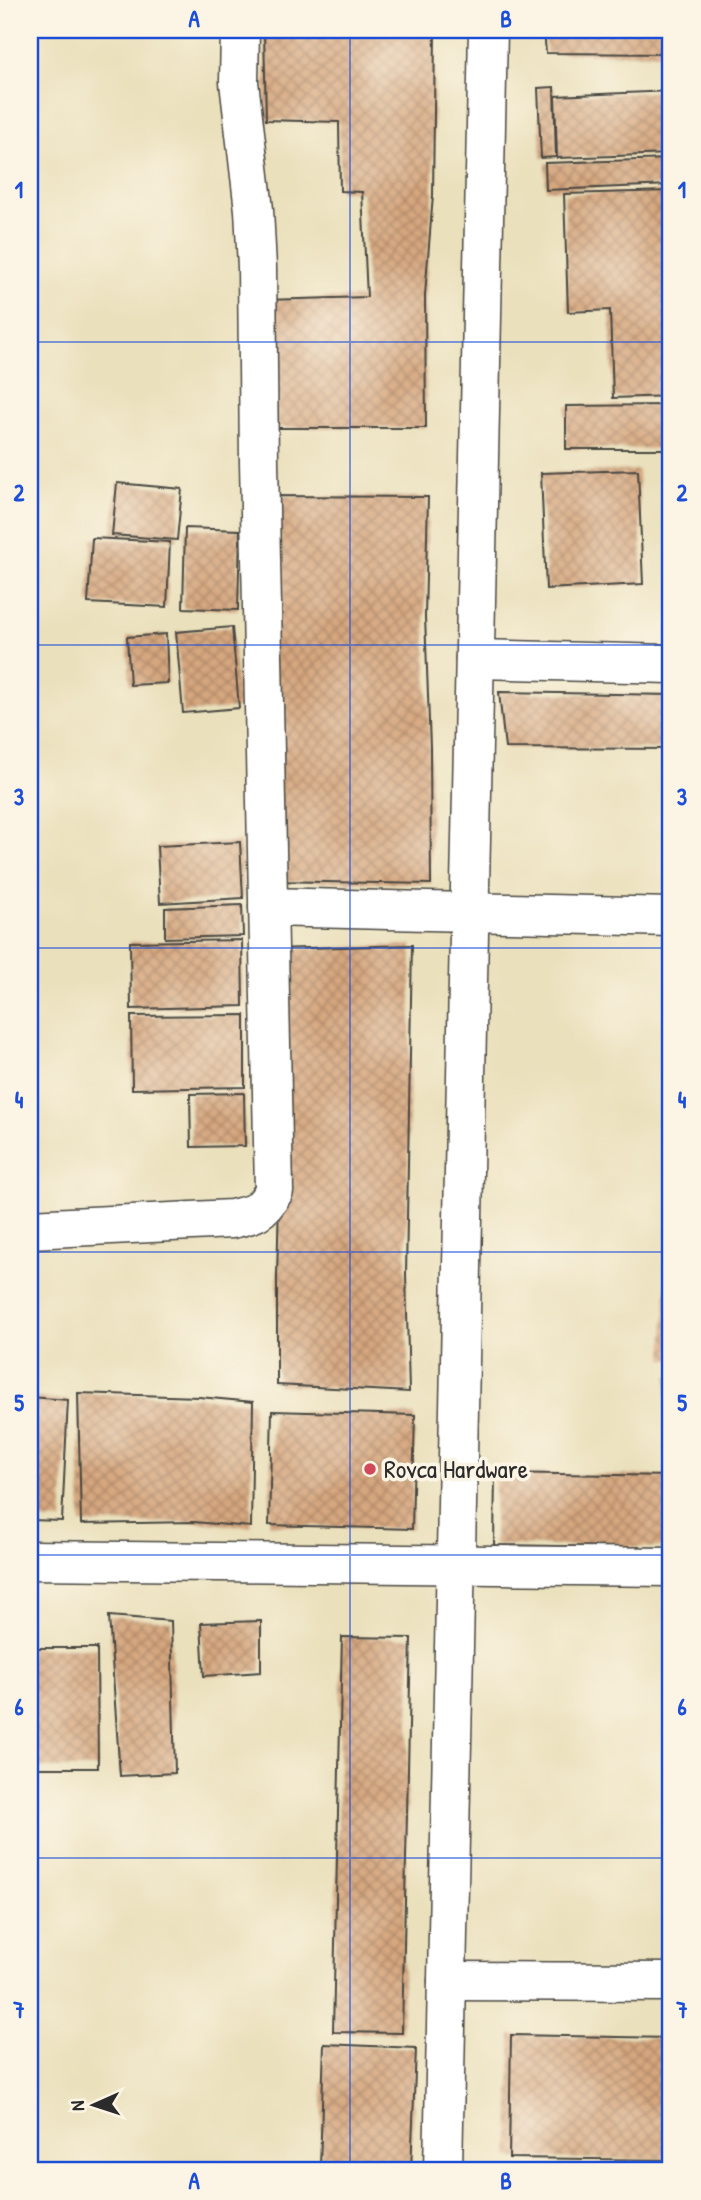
<svg xmlns="http://www.w3.org/2000/svg" width="701" height="2200" viewBox="0 0 701 2200" font-family="'Patrick Hand',sans-serif">
	<defs>
		<pattern id="building-cross-hatch" width="8" height="8" patternUnits="userSpaceOnUse" patternTransform="scale(1.75)"><rect width="8" height="8" fill="#d6a77f"/><path d="M0 0l8 8M0 8l8-8" fill="none" stroke="#ae8868"/></pattern>
	</defs>
	<rect width="100%" height="100%" fill="#fcf5e5"/>
	<filter id="ink" filterUnits="userSpaceOnUse"><feTurbulence type="fractalNoise" baseFrequency=".0143" numOctaves="2"/><feDisplacementMap in="SourceGraphic" scale="14" xChannelSelector="R" yChannelSelector="G"/><feConvolveMatrix kernelMatrix="1 2 1 2 8 2 1 2 1" color-interpolation-filters="sRGB"/></filter>
	<filter id="wash" filterUnits="userSpaceOnUse"><feTurbulence type="fractalNoise" baseFrequency=".00686" numOctaves="4" result="noise"/><feDisplacementMap in="SourceGraphic" scale="28" xChannelSelector="R" yChannelSelector="G"/><feGaussianBlur stdDeviation="1.57" result="paint"/><feColorMatrix in="noise" values="0 0 0 0 0 0 0 0 0 0 0 0 0 0 0 0 0 1.4 0 .05"/><feComposite in="paint" operator="in"/></filter>
	<g filter="url(#wash)">
		<rect width="100%" height="100%" fill="#eae0bc"/>
		<g id="blocks">
			<g fill="url(#building-cross-hatch)">
				<polygon points="264,30 435,30 433,195 425,295 426,428 269,428 266,300 367,297 362,192 340,191 339,122 266,120"/>
				<polygon points="544,30 671,30 671,54 546,53"/>
				<polygon points="554,87 556,157 541,158 538,88"/>
				<polygon points="671,91 671,154 557,158 555,96"/>
				<polygon points="671,159 671,185 546,190 545,163"/>
				<polygon points="671,191 671,396 613,398 610,310 568,312 564,194"/>
				<polygon points="667,405 668,449 566,449 566,406"/>
				<polygon points="638,470 643,584 546,589 541,473"/>
				<polygon points="117,483 182,489 177,540 112,535"/>
				<polygon points="268,496 428,497 425,617 430,747 431,884 272,881"/>
				<polygon points="185,528 240,530 238,610 183,608"/>
				<polygon points="92,538 170,542 167,607 88,603"/>
				<polygon points="232,627 239,708 183,713 176,632"/>
				<polygon points="166,634 168,683 130,685 127,637"/>
				<polygon points="499,692 671,695 671,749 505,748"/>
				<polygon points="240,842 243,898 160,903 157,846"/>
				<polygon points="242,905 243,936 165,938 165,908"/>
				<polygon points="242,940 243,1006 131,1009 130,942"/>
				<polygon points="412,945 406,1274 409,1392 277,1385 277,1277 280,1166 273,949"/>
				<polygon points="245,1015 245,1087 132,1089 131,1016"/>
				<polygon points="244,1093 245,1146 191,1147 190,1094"/>
				<polygon points="669,1211 671,1211 671,1360 663,1359"/>
				<polygon points="667,1376 671,1376 671,1460 664,1460"/>
				<polygon points="78,1393 199,1397 253,1402 251,1527 194,1522 81,1524"/>
				<polygon points="30,1397 68,1400 62,1521 30,1520"/>
				<polygon points="272,1411 415,1415 412,1529 269,1525"/>
				<polygon points="495,1473 671,1476 671,1548 494,1545"/>
				<polygon points="109,1616 171,1621 175,1773 120,1776"/>
				<polygon points="261,1621 261,1672 204,1676 201,1623"/>
				<polygon points="342,1637 411,1638 402,2033 333,2032"/>
				<polygon points="30,1648 97,1648 98,1768 30,1768"/>
				<polygon points="511,2035 671,2038 671,2160 509,2158"/>
				<polygon points="324,2044 416,2048 411,2170 320,2167"/>
			</g>
		</g>
	</g>
	<g filter="url(#ink)">
		<use href="#blocks" fill-opacity="0" stroke="#484641" stroke-width="2"/>
		<g fill="none" stroke-linecap="round" stroke-linejoin="round">
			<defs>
				<g id="minor">
					<polyline points="475,659 671,664"/>
					<polyline points="268,907 671,917"/>
					<path d="M30,1229L232,1219C255,1214 262,1212 274,1191L259,462L257,267L254,210L239,82L240,30"/>
					<polyline points="30,1560 671,1567"/>
					<polyline points="447,1981 671,1982"/>
					<polyline points="443,2170 488,30"/>
				</g>
			</defs>
			<use href="#minor" stroke="#484641" stroke-width="41"/>
			<use href="#minor" stroke="#fff" stroke-width="38"/>
		</g>
	</g>
	<path fill="none" stroke="#1d4ed8" stroke-width="2" stroke-opacity="0.55" d="M350,30V2170M30,342H671M30,645H671M30,948H671M30,1252H671M30,1555H671M30,1858H671"/>
	<circle fill="#d1495b" stroke="#fcf5e5" stroke-width="2.5" cx="370" cy="1469" r="7"/>
	<g text-anchor="middle" stroke-width="7" stroke-linejoin="round" paint-order="stroke">
		<g font-size="26" fill="#2b2b2b" stroke="#fcf5e5" text-anchor="start">
			<text x="384" y="1478">Rovca Hardware</text>
		</g>
	</g>
	<rect width="701" height="2200" fill="none" stroke="#fcf5e5" stroke-width="77"/>
	<g transform="translate(94 2105) rotate(267)" stroke="#fcf5e5" stroke-width="5" paint-order="stroke">
	<path d="M0-5L12 26L0 18L-12 26Z" fill="#2b2b2b"/>
	<text y="-10" font-size="19" font-weight="bold" text-anchor="middle" fill="#2b2b2b">N</text>
	</g>
	<rect x="38" y="38" width="624" height="2124" fill="none" stroke="#1d4ed8" stroke-width="2.5"/>
	<g font-size="23" text-anchor="middle" font-weight="bold" fill="#1d4ed8">
		<text x="194" y="27">A</text>
		<text x="506" y="27">B</text>
		<text x="19" y="198">1</text>
		<text x="682" y="198">1</text>
		<text x="19" y="501">2</text>
		<text x="682" y="501">2</text>
		<text x="19" y="805">3</text>
		<text x="682" y="805">3</text>
		<text x="19" y="1108">4</text>
		<text x="682" y="1108">4</text>
		<text x="19" y="1411">5</text>
		<text x="682" y="1411">5</text>
		<text x="19" y="1715">6</text>
		<text x="682" y="1715">6</text>
		<text x="19" y="2018">7</text>
		<text x="682" y="2018">7</text>
		<text x="194" y="2189">A</text>
		<text x="506" y="2189">B</text>
	</g>
</svg>
